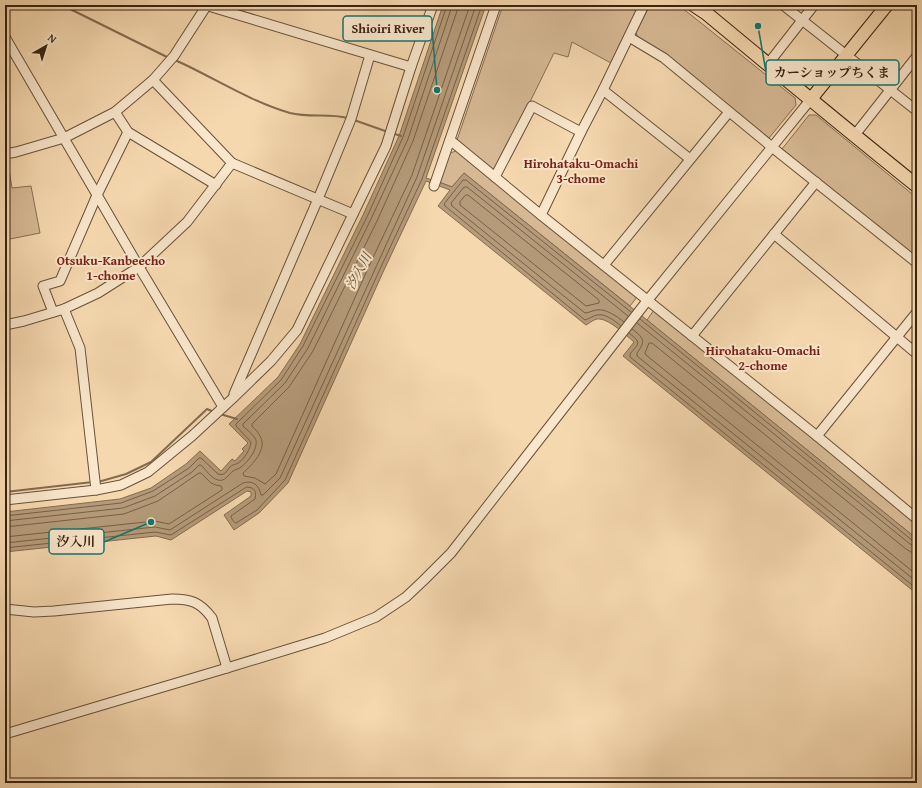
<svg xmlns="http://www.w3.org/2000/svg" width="922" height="788" viewBox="0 0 922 788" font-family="'Gentium Book Plus','Noto Serif JP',serif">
	<rect width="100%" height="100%" fill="#f6d8af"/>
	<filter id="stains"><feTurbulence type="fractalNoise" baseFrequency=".005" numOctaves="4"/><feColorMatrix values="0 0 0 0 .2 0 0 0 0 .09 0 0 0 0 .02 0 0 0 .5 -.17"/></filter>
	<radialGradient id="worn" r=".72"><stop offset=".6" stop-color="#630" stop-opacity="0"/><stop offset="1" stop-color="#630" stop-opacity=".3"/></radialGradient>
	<g fill="#d6b994" stroke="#866e53">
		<polygon points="503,5 640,5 611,63 572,42 568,57 554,53 495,173 457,140"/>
		<polygon points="650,5 676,5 686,11 795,98 796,105 769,138 671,59 637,36 636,32"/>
		<polygon points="809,115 816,115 917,198 917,258 782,149"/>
		<polygon points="458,150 637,297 630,306 464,173 452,187 439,182 448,154"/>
		<polygon points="5,163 8,163 12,188 31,186 40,233 5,240"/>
		<polygon points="654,310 917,523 917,539 647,320"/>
	</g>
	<path fill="#b59b7a" stroke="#836b50" d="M443,5H486L426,178L439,182L452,187L464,173L647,320L917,539V594L623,356L634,342C626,335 610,320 600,319C595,318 590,323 586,325L438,206L450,190L426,181L384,270L288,483L259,513L234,530L224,515L251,496V492L247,491L171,540L156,536L5,552V512L120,499L151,488L186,464L200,451L221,471L232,459L235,461L244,451L242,449L248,443L229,424L278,377L300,344L363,215L399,136Z"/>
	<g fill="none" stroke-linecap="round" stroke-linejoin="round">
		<g stroke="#766046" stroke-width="1">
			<path d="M458,5L457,11L413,141L377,221L313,351L289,387L252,424V426C255,429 258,432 260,436C268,449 252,465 243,473L244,476L255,478L265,484L276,474L370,264L412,175L470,5"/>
			<polygon points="466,195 468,195 599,300 599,303 586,306 460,205 460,202"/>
			<polyline points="640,319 913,541 917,542"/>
			<path d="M624,322C618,317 605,308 597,310C593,310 589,313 585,313L452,206L451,203L464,187H467L628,316"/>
			<polyline points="637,323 910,544 914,546 917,547"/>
			<path d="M621,326C615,321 605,313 597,315C592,316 589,319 585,320L445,206L444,204L463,180H466L631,312"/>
			<path d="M632,329C644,338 646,341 637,353V356L917,582"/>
			<path d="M629,333C642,343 639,343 630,354V357L917,589"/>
			<path d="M5,516L121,503L153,491L189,468L199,458H201L218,474C227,477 226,468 233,465C234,464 235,465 236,464C243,462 251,448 251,442L236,426V424L281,380L303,346L367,217L403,137L447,5"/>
			<path d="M5,521L123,508L155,496L192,472L199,465H201C206,470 211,478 218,480C225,482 228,475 233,471C236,469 239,469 241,467C248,462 258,449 256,440C254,435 247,430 243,426V424L285,383L308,348L371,219L408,139L451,9L452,5"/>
			<polyline points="5,527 124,514 158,501 199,473 201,473 211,483 216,485 221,486 222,488 222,490 169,524 155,521 5,537"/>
			<path d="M5,543L155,527L170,530L243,483C253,480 259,485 261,495H263L280,478L376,267L417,177L476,5"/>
			<path d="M5,548L155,532L171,535L245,488L247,487L252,488C256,490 256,495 255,499L231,516C231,518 234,523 236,523L257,510L285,480L380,269L422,179L482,5"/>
			<polyline points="917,553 911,552 906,549 652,343 649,343 645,353 646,355 917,575"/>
		</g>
		<g stroke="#836b50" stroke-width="2">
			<polyline points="62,5 169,58"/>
			<path d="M175,60C213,77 249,101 290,113C309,118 329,113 348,118"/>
			<polyline points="354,120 388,132"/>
			<polyline points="392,133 401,136"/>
			<polyline points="220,414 237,419"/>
			<polyline points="98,482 126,474 151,462 207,409 214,412"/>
			<polyline points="5,492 93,482"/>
		</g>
		<defs>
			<g id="minor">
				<polyline points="205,5 411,67"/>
				<polyline points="783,5 917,111"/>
				<polyline points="5,37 139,267 223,407"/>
				<polyline points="629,37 664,58 778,152 917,263"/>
				<polyline points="768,64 814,5"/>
				<polyline points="153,80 232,163 353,214"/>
				<polyline points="603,90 690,159"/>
				<polyline points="115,112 128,132 216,185"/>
				<polyline points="854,136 917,56"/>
				<polyline points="450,140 541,215 817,436 917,519"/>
				<polyline points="5,154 16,152 64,138 115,112 153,80 174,56 207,5"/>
				<polyline points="495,177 532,106 581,132"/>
				<polyline points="434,186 496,5"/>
				<polyline points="541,215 581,132 603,90 644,5"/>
				<polyline points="774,234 917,354"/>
				<polyline points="604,265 729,112"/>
				<polyline points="64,309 80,348 96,490"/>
				<polyline points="53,312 43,286 60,281 97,195 128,132"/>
				<polyline points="5,325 24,321 64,309 98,293 139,267 187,222 232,163"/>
				<polyline points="692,336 816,182"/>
				<polyline points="234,394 318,199 351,119 370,55"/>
				<polyline points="817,436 917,312"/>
				<polyline points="5,500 96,490 121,485 148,472 192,436 232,399 271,361 297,330 386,146 411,67 433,5"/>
				<path d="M5,609L34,612L54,611L172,599C191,599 200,602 212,618L227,668"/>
				<polyline points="5,734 227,668 325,638 376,617 406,597 424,580 451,553 647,301 811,99"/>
			</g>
			<polyline id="major" points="811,99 887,5"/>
			<path id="highway" d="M694,5L706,13C776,71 846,129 917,186"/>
		</defs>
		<use href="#minor" stroke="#675139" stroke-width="11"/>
		<use href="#major" stroke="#372412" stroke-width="14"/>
		<use href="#highway" stroke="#372412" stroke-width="15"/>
		<use href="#minor" stroke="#f9e6cb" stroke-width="9"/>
		<use href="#major" stroke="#f6d8af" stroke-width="12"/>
		<use href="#highway" stroke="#f6d8af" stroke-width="13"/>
	</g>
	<g text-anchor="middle" stroke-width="4" stroke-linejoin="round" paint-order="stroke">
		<g font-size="13" font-weight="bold" fill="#7a1f14" stroke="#f9e6cb">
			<text x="581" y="168">Hirohataku-Omachi<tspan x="581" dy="15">3-chome</tspan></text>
			<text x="111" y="265">Otsuku-Kanbeecho<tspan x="111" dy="15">1-chome</tspan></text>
			<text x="763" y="355">Hirohataku-Omachi<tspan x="763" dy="15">2-chome</tspan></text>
		</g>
		<g font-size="13" font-style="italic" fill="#5d4831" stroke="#f9e6cb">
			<text transform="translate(358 271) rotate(-62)" y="5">汐入川</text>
		</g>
	</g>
	<path fill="none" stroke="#0f766e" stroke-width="1.5" d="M437 90L432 28M758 26L766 72M151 522L104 542"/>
	<g fill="#0f766e" stroke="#f9e6cb" stroke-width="1.5">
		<circle cx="437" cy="90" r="4"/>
		<circle cx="758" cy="26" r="4"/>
		<circle cx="151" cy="522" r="4"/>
	</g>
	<g fill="#f9e6cb" stroke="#0f766e" stroke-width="1.5">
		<rect x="343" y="16" width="89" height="25" rx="4"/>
		<rect x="766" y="60" width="133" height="25" rx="4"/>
		<rect x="49" y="529" width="55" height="25" rx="4"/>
	</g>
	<g font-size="13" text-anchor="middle" font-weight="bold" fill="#372412">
		<text x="388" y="33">Shioiri River</text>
		<text x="832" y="77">カーショップちくま</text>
		<text x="76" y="546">汐入川</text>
	</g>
	<rect width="922" height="788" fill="none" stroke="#f6d8af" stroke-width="20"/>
	<rect x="6" y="6" width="910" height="776" fill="none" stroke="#372412" stroke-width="2"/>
	<rect x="10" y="10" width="902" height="768" fill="none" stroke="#372412"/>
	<g transform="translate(46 46) rotate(39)" stroke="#f9e6cb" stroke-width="3" paint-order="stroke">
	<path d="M0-3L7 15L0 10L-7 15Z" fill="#372412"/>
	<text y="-6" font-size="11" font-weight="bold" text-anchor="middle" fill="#372412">N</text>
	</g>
	<rect width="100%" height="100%" filter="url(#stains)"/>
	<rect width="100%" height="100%" fill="url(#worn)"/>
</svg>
